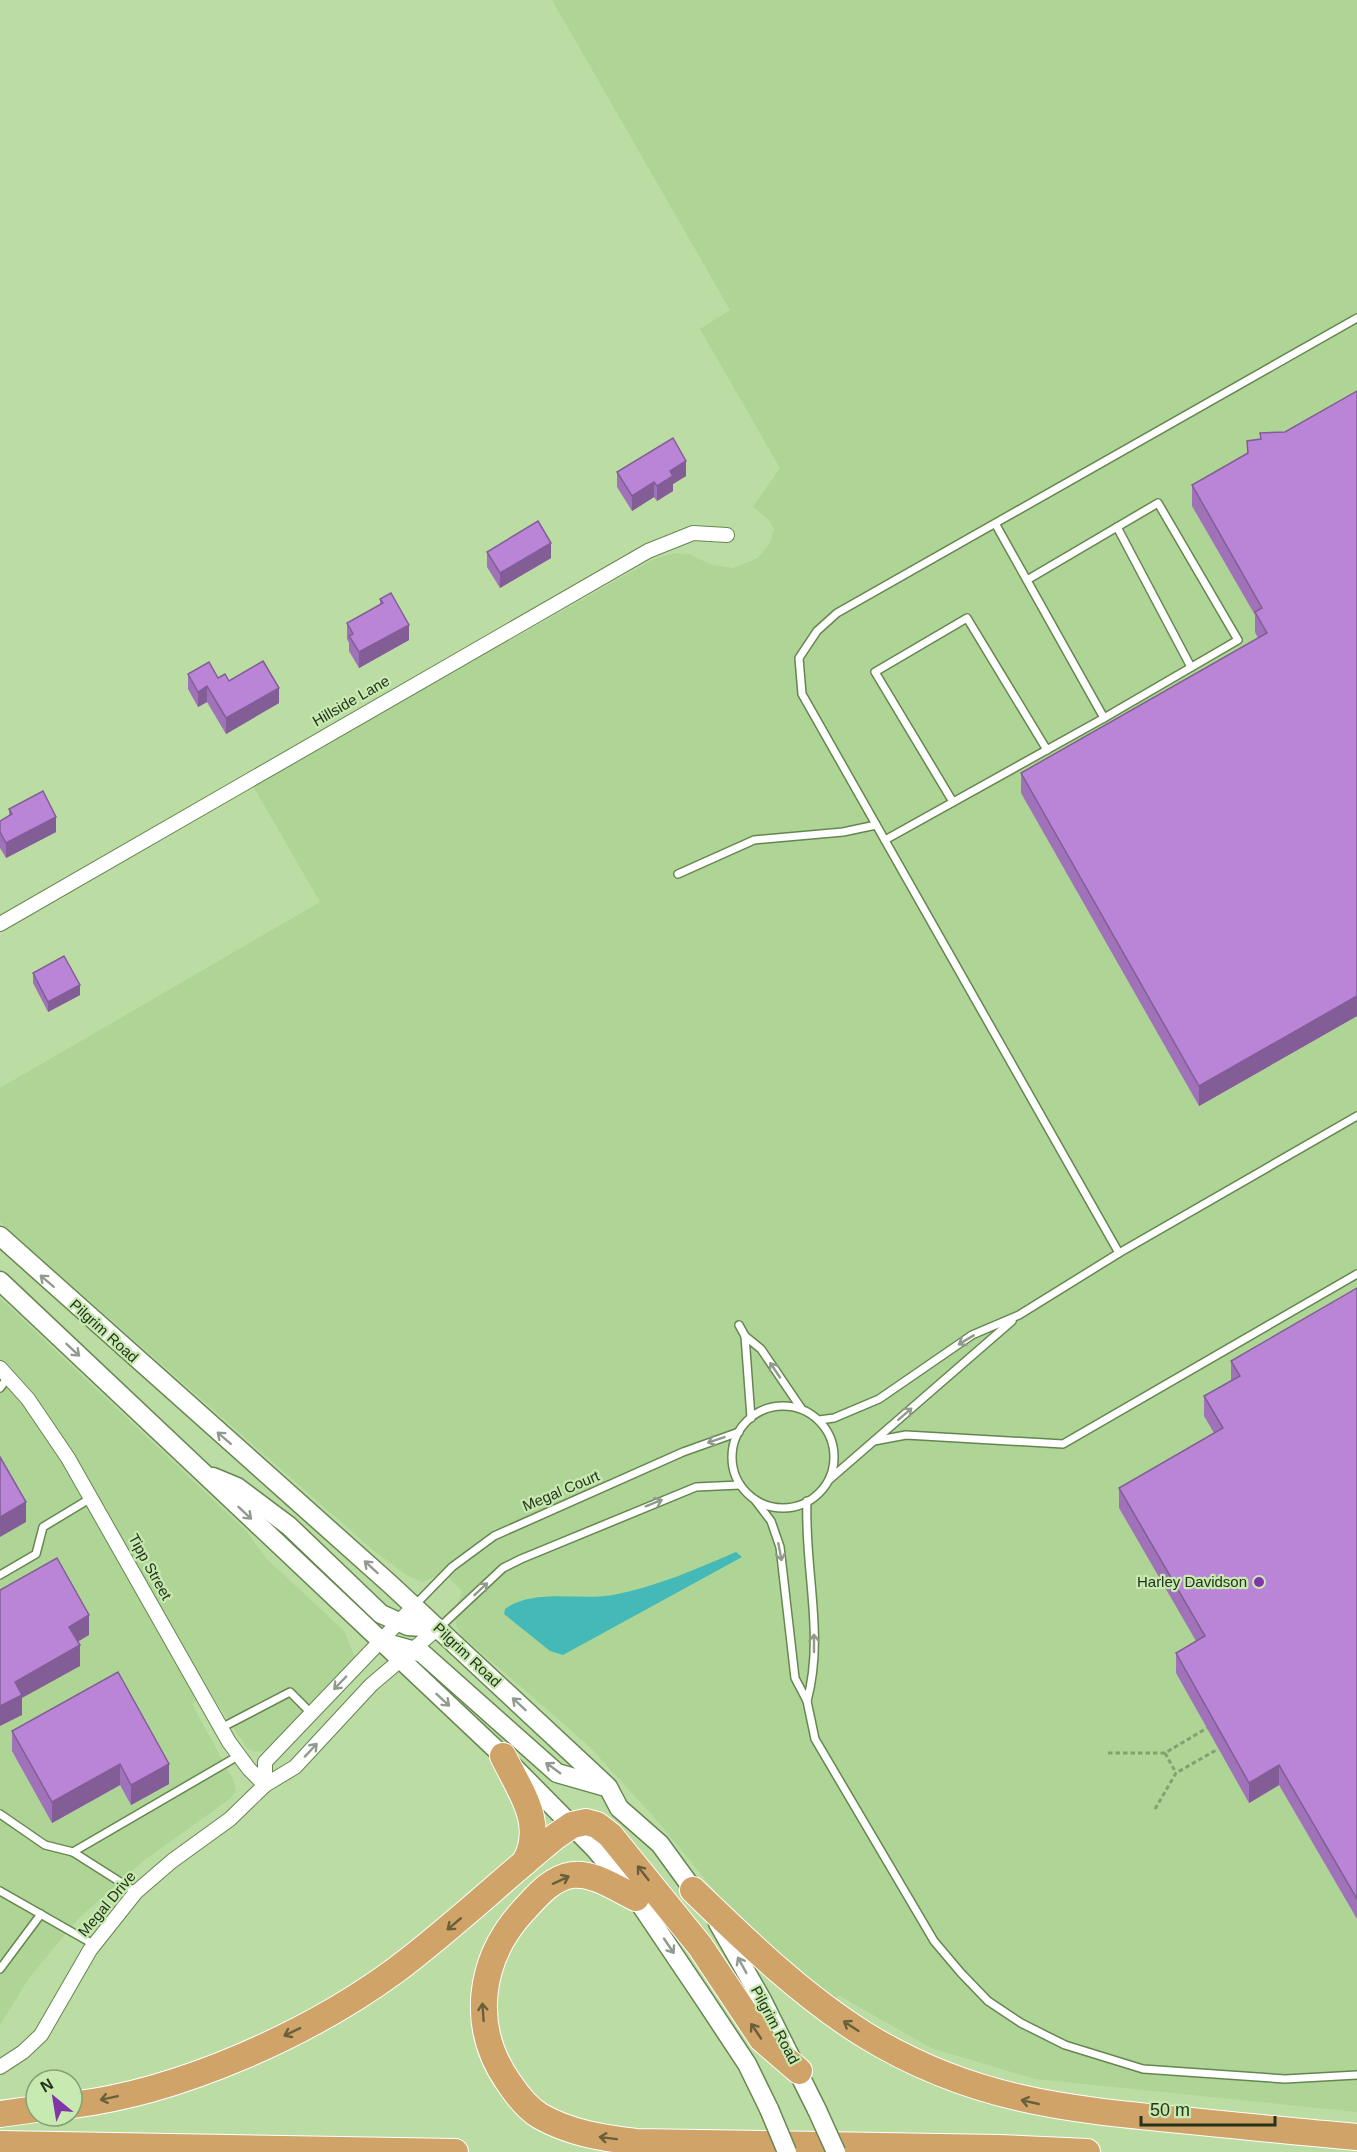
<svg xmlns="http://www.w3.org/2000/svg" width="1357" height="2152" viewBox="0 0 1357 2152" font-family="Arial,sans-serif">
	<rect width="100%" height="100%" fill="#bbdda3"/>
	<g fill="#aed595">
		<polygon points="552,0 1357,0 1357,2112 1035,2079 931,2048 838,1995 831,2007 734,1915 661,1825 589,1746 462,1636 456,1625 455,1611 462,1591 444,1573 422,1582 408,1576 374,1551 0,1222 0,1088 320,902 253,786 654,559 674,553 689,554 712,565 733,568 758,558 770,543 774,529 767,518 753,507 780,468 700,329 730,310"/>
		<polygon points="0,1298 246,1531 267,1559 344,1631 356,1659 303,1725 267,1750 254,1752 247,1748 209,1691 192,1704 233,1779 236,1790 231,1798 142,1862 78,1919 29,1978 0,2025"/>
	</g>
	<path fill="#44b9b7" d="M736,1552L742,1557L563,1655L550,1651L504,1614L505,1609C534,1588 579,1601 613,1595C656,1587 696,1569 736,1552Z"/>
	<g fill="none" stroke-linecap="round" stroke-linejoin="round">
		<defs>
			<g id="service">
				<polyline points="996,525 1104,718 1238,640 1158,503 1027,580"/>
				<polyline points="1117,527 1191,667"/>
				<polyline points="953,802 875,672 967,618 1047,750"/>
				<polyline points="885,840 1104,718"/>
				<polyline points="678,874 754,840 843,832 876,825"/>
				<polyline points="1119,1253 802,694 799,658 817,631 837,613 1357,318"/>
				<polyline points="739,1325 745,1336 761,1349 801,1408"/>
				<polyline points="745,1336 751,1418"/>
				<polyline points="0,1388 8,1377"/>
				<circle cx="783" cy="1457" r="51"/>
				<polyline points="819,1420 834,1418 879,1399 972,1335 1019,1315 1119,1253 1357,1116"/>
				<polyline points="874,1441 906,1435 1063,1444 1357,1274"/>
				<polyline points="830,1479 1012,1321"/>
				<polyline points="755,1500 771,1521 780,1547 795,1678 807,1701 815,1739 934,1941 961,1973 988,2001 1021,2023 1065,2045 1143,2069 1285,2079 1357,2075"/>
				<path d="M807,1501C804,1568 825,1635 807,1701"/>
				<polyline points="0,1575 36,1554 43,1527 91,1498"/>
				<polyline points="414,1606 452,1567 494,1536 683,1452 739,1432"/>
				<polyline points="440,1627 503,1568 521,1559 696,1487 740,1485"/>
				<polyline points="221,1728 290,1692 311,1713"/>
				<polyline points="0,1814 45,1845 73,1852 136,1892"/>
				<polyline points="73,1852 238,1756"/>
				<polyline points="0,1891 93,1944"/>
				<polyline points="0,1969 41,1914"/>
			</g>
			<g id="minor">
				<polyline points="0,924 648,551 693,533 727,535"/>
				<polyline points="0,1368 28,1399 68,1458 229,1742 249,1769 265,1785"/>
				<polyline points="265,1785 265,1762 414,1606"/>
				<polyline points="0,2067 23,2052 41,2035 90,1950 136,1892 172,1861 230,1819 265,1785 295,1767 371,1685 438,1628"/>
			</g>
			<g id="tertiary">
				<polyline points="0,1236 390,1584 608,1787 619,1808 660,1844 700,1899"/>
				<polyline points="0,1281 503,1756 595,1849 636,1898 704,1999 747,2064 769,2109"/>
				<polyline points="213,1477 237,1487 289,1526 381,1614 408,1626 438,1628"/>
				<polyline points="383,1642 422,1653 557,1773 606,1787"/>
				<polyline points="718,1923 762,2000 817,2110"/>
			</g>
			<g id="motorway">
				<path d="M503,1756C520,1791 546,1824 525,1862"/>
				<path d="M693,1890C747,1942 801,1995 865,2035C969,2099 1064,2109 1181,2120C1240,2126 1298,2132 1357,2137"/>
				<path d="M636,1898C617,1889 593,1872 572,1875C551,1878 536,1897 522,1912C478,1961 470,2028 509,2083C517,2095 527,2108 540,2116C570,2133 602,2138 636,2142L999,2148L1087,2152"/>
				<path d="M72,2105C180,2092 309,2034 396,1970C452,1928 502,1880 556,1836L572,1825L586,1822L597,1825L610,1835L700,1946L762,2039L799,2071"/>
				<polyline points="0,2114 36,2109"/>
				<polyline points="0,2144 455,2152"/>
			</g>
		</defs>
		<use href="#service" stroke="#668650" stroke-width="10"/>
		<use href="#minor" stroke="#668650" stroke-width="16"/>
		<use href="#tertiary" stroke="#668650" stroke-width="21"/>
		<use href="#motorway" stroke="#fff" stroke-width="28"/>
		<g stroke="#849f72" stroke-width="3" stroke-dasharray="4.5 3" stroke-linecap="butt">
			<polyline points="1108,1753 1165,1753 1207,1728"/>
			<polyline points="1165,1753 1176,1773"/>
			<polyline points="1155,1809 1176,1773 1218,1749"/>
		</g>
		<use href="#service" stroke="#fff" stroke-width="7"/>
		<use href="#minor" stroke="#fff" stroke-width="14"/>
		<use href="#tertiary" stroke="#fff" stroke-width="18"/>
		<use href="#motorway" stroke="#d0a369" stroke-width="26"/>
		<defs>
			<g id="tertiary-bridge">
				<polyline points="769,2109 787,2152"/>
				<polyline points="817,2110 836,2152"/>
			</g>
		</defs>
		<use href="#tertiary-bridge" stroke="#668650" stroke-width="21" stroke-linecap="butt"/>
		<use href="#tertiary-bridge" stroke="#fff" stroke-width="18"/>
	</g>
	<g fill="#a072b9">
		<polygon points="1357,391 1357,1016 1199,1106 1021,793 1021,773 1258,638 1255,632 1255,615 1192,506 1192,485 1247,454 1247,441 1260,440 1260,433 1285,432"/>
		<polygon points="617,472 686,476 673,484 673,491 657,501 654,497 632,511 617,487"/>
		<polygon points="487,552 551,558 500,588 487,567"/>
		<polygon points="380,599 409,640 359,668 349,651 349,643 347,639 347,623 380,605"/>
		<polygon points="188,674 218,678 229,681 279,703 226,734 207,702 198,707 188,689"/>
		<polygon points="9,809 56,832 6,858 0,848 0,821 9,816"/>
		<polygon points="33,973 80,995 48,1012 33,983"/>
		<polygon points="1357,1288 1357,1919 1279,1785 1249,1803 1176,1673 1176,1653 1196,1641 1119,1508 1119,1488 1214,1433 1204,1416 1204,1396 1231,1380 1231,1361"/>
		<polygon points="118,1672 169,1784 131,1805 120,1785 52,1823 12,1751 12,1731"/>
	</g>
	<g fill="#825d96">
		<polygon points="686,461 686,476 673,484 673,491 657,501 657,486 670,471"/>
		<polygon points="654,482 654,497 632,511 632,496"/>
		<polygon points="551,543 551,558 500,588 500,573"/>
		<polygon points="409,625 409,640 359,668 359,652"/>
		<polygon points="207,686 207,702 198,707 198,692"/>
		<polygon points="279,688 279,703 226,734 226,718"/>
		<polygon points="56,817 56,832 6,858 6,843"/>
		<polygon points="80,985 80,995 48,1012 48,1002"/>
		<polygon points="1357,996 1357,1016 1199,1106 1199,1086"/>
		<polygon points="26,1502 26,1522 0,1537 0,1517"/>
		<polygon points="89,1615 89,1635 69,1647 69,1627"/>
		<polygon points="80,1645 80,1666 22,1698 22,1715 0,1726 0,1706 15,1682"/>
		<polygon points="120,1764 120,1785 52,1823 52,1802"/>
		<polygon points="169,1764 169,1784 131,1805 131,1785"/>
		<polygon points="1279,1765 1279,1785 1249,1803 1249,1783"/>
	</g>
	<g fill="#ba85d7" stroke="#825d96" stroke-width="1.5">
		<polygon points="1357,391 1357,996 1199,1086 1021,773 1267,633 1255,612 1262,608 1192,485 1248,453 1247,441 1261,439 1260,433 1285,432"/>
		<polygon points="673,438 686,461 670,471 673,476 657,486 654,482 632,496 617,472"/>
		<polygon points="538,521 551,543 500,573 487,552"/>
		<polygon points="391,593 409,625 359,652 349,636 353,634 347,623 383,603 380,599"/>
		<polygon points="263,661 279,688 226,718 207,686 198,692 188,674 209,662 218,678 225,674 229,681"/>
		<polygon points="43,791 56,817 6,843 0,832 0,821 12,814 9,809"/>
		<polygon points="64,956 80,985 48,1002 33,973"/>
		<polygon points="1357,1288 1357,1899 1279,1765 1249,1783 1176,1653 1205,1636 1119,1488 1223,1428 1204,1396 1240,1376 1231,1361"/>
		<polygon points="0,1457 26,1502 0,1517"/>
		<polygon points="57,1558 89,1615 69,1627 80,1645 15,1682 22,1695 0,1706 0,1590"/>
		<polygon points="118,1672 169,1764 131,1785 120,1764 52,1802 12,1731"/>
	</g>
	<defs><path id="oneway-shaft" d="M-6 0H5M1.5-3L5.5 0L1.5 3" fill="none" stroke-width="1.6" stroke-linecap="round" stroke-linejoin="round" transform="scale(1.5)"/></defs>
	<g stroke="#92998e">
		<use href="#oneway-shaft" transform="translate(47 1281) rotate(-139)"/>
		<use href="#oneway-shaft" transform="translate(966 1340) rotate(149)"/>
		<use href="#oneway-shaft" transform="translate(73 1350) rotate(43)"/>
		<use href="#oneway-shaft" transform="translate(775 1370) rotate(-124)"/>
		<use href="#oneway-shaft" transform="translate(905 1414) rotate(-41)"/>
		<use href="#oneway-shaft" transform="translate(224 1438) rotate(-139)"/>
		<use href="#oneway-shaft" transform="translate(716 1440) rotate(161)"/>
		<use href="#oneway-shaft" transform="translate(654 1503) rotate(-22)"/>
		<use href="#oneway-shaft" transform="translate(245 1513) rotate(43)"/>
		<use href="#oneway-shaft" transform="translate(780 1552) rotate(79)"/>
		<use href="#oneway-shaft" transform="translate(371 1567) rotate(-138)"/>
		<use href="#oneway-shaft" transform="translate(481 1589) rotate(-43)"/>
		<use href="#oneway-shaft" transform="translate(814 1643) rotate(-90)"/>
		<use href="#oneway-shaft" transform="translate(340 1683) rotate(134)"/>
		<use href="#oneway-shaft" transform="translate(443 1700) rotate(43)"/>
		<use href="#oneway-shaft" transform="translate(519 1704) rotate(-137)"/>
		<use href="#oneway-shaft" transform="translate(311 1750) rotate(-47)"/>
		<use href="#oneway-shaft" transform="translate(553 1768) rotate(-144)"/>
		<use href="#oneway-shaft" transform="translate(669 1946) rotate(56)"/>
		<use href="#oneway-shaft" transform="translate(742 1965) rotate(-119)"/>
	</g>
	<g stroke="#69603b">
		<use href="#oneway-shaft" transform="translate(643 1873) rotate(-128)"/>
		<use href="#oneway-shaft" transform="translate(561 1880) rotate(-25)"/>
		<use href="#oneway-shaft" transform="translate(454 1924) rotate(140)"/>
		<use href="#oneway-shaft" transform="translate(483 2012) rotate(-94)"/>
		<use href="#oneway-shaft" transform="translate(851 2026) rotate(-147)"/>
		<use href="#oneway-shaft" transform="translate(756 2031) rotate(-124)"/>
		<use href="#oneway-shaft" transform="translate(292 2032) rotate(154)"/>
		<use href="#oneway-shaft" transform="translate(109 2098) rotate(168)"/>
		<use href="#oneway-shaft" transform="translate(1030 2102) rotate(-167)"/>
		<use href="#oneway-shaft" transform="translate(608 2138) rotate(-173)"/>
	</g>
	<circle fill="#8235a6" stroke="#c7eab0" stroke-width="2" cx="1259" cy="1582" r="6"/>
	<g text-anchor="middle" stroke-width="4.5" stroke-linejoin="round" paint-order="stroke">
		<g font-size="15" fill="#25331c" stroke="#c7eab0">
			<text transform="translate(351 701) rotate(-30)" y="5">Hillside Lane</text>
			<text transform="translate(104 1331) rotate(42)" y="5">Pilgrim Road</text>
			<text transform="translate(561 1491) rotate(-23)" y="5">Megal Court</text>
			<text transform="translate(150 1567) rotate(61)" y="5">Tipp Street</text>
			<text transform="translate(467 1655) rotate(43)" y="5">Pilgrim Road</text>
			<text transform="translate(107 1904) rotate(-50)" y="5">Megal Drive</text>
			<text transform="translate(775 2025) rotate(62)" y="5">Pilgrim Road</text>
		</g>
		<g font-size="15" fill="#25331c" stroke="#c7eab0" text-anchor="end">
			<text x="1247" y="1587">Harley Davidson</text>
		</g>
	</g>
	<g transform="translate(54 2098) rotate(330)"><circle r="28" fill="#c7eab0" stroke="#86a175" stroke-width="1.5"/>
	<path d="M0-4.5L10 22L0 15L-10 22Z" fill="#8235a6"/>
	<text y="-9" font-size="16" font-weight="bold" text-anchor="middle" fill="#25331c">N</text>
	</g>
	<path d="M1141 2116v9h134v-9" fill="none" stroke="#25331c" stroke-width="3"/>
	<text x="1150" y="2116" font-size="18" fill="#25331c" stroke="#c7eab0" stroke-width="4.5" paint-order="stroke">50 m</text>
</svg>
